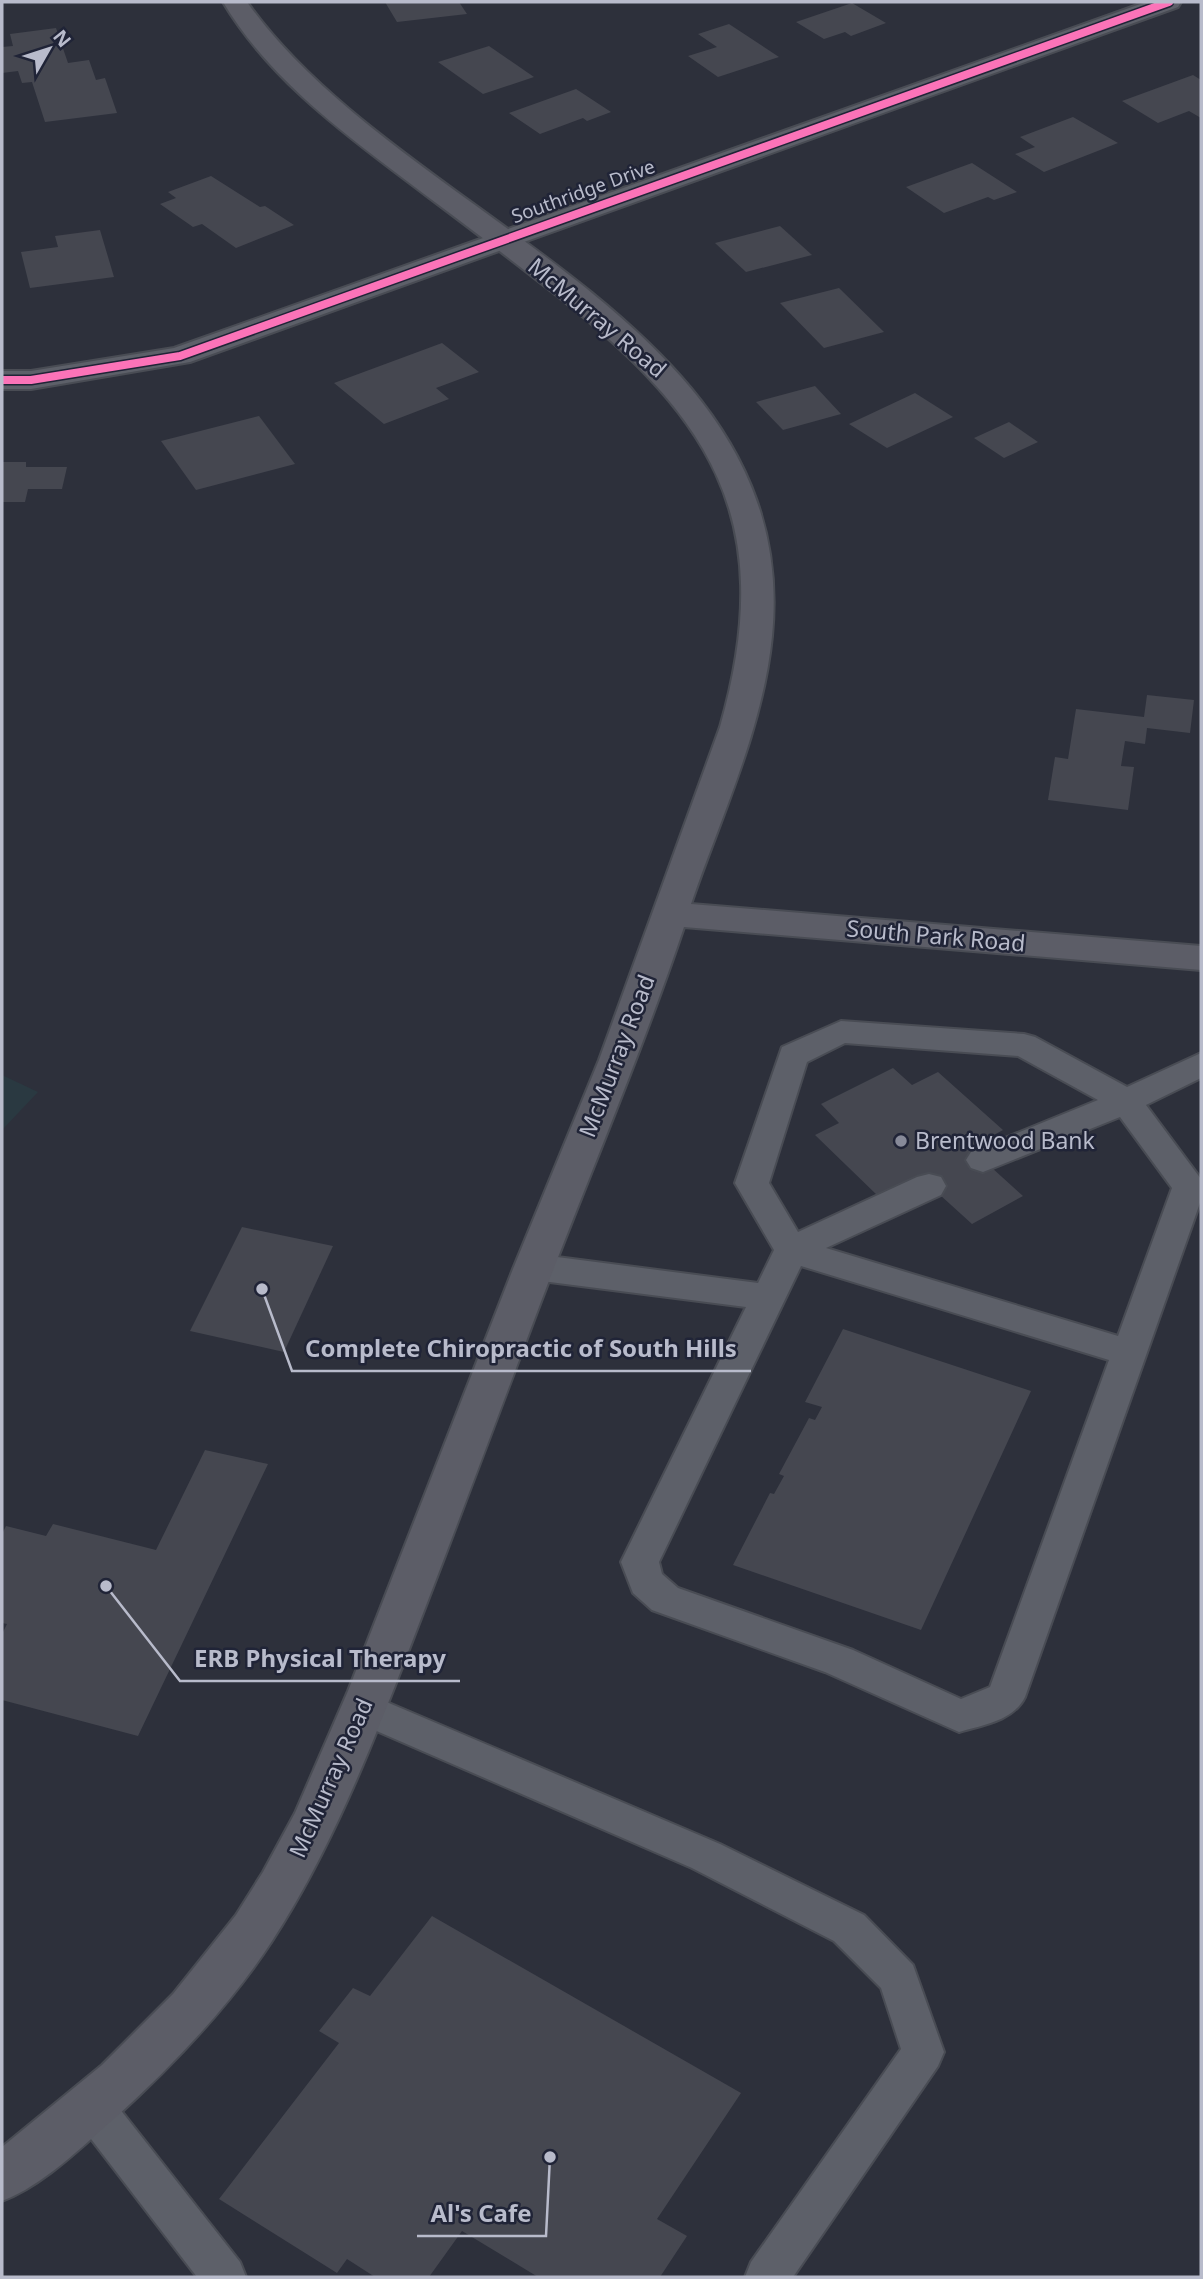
<svg xmlns="http://www.w3.org/2000/svg" width="1203" height="2279" viewBox="0 0 1203 2279" font-family="'Noto Sans',sans-serif">
	<rect width="100%" height="100%" fill="#2d303b"/>
	<polygon fill="#2a3941" points="2,1075 38,1092 2,1130"/>
	<g fill="#454750">
		<polygon points="385,2 459,2 467,14 397,22"/>
		<polygon points="852,3 886,23 851,36 845,32 824,39 796,22"/>
		<polygon points="729,24 779,57 718,77 688,56 717,47 698,34"/>
		<polygon points="56,28 68,63 89,60 96,80 105,78 117,113 45,122 32,82 22,83 18,71 2,73 2,47 13,46 10,34"/>
		<polygon points="489,46 534,77 483,94 438,62"/>
		<polygon points="1193,75 1201,80 1201,118 1189,111 1158,123 1122,101"/>
		<polygon points="576,89 611,112 587,121 583,118 540,134 509,113"/>
		<polygon points="1073,117 1118,143 1044,172 1015,154 1035,147 1020,137"/>
		<polygon points="972,163 1017,192 994,200 988,197 944,213 906,187"/>
		<polygon points="211,176 260,207 265,206 294,225 236,248 202,224 193,227 160,204 176,198 168,192"/>
		<polygon points="780,226 812,255 746,272 715,243"/>
		<polygon points="100,230 114,277 30,288 21,252 58,247 55,236"/>
		<polygon points="839,288 884,332 824,348 780,303"/>
		<polygon points="442,343 479,372 436,388 449,399 384,424 334,383"/>
		<polygon points="815,386 841,414 783,430 756,402"/>
		<polygon points="915,393 953,417 887,448 849,424"/>
		<polygon points="259,416 295,464 196,490 161,441"/>
		<polygon points="1009,422 1038,442 1004,458 974,438"/>
		<polygon points="2,462 26,462 26,467 67,467 62,489 28,489 25,502 2,502"/>
		<polygon points="1147,695 1194,700 1190,733 1147,728 1145,744 1125,741 1121,766 1134,767 1128,810 1048,800 1055,757 1068,759 1076,709 1144,717"/>
		<polygon points="893,1068 912,1085 938,1072 1003,1130 970,1148 1023,1196 972,1224 918,1175 878,1196 815,1135 839,1123 821,1104"/>
		<polygon points="242,1227 333,1246 284,1352 190,1331"/>
		<polygon points="843,1329 1031,1391 921,1630 733,1565 770,1493 774,1494 784,1476 779,1474 809,1418 815,1420 822,1407 805,1402"/>
		<polygon points="205,1450 268,1464 138,1736 2,1700 2,1634 7,1624 2,1623 2,1534 6,1526 46,1536 53,1524 156,1550"/>
		<polygon points="432,1916 741,2093 657,2219 687,2236 660,2277 538,2277 462,2231 429,2277 375,2277 347,2259 337,2273 219,2199 339,2043 319,2031 353,1988 370,1996"/>
	</g>
	<g fill="none" stroke-linecap="round" stroke-linejoin="round">
		<defs>
			<g id="service">
				<path d="M841,1021L1024,1034L1035,1037L1127,1087L1201,1053V1078L1146,1105L1201,1179V1200L1025,1697C1013,1721 983,1725 959,1732L825,1672L652,1610L633,1593L621,1562L746,1307L534,1280L522,1276L517,1267L522,1258L534,1254L758,1283L774,1250L735,1183L782,1047ZM845,1043L1018,1056L1098,1100L971,1152L966,1160L971,1168L983,1172L1120,1117L1172,1188L1118,1336L826,1248L941,1195L946,1186L941,1177L929,1174L917,1177L798,1232L769,1183L807,1062ZM801,1266L1109,1360L990,1687L961,1699L853,1650L678,1588L662,1574L659,1562Z"/>
				<polygon points="363,1692 720,1844 864,1915 913,1965 944,2052 938,2066 793,2277 745,2277 751,2262 901,2049 881,1988 834,1941 692,1868 349,1719 343,1708 349,1697"/>
				<polygon points="93,2088 108,2094 240,2262 246,2277 197,2277 78,2122 71,2108 78,2094"/>
			</g>
			<polygon id="minor" points="1146,2 1181,2 1178,7 190,362 31,389 2,389 2,371 31,371 174,348"/>
			<path id="secondary" d="M223,2H247C400,219 803,321 772,636C763,729 721,816 691,904L1201,946V970L684,927C638,1063 581,1194 531,1328C491,1435 451,1541 410,1647C371,1748 331,1850 272,1941C229,2007 173,2065 115,2118C81,2147 44,2185 2,2201V2147L102,2065L173,1994L236,1915L263,1872L295,1813L348,1691L513,1269L599,1060L720,727C781,514 707,411 542,284C494,246 444,209 395,172C330,123 265,72 223,2Z"/>
		</defs>
		<use href="#service" stroke="#494c54" stroke-width="4"/>
		<use href="#minor" stroke="#494c54" stroke-width="4"/>
		<use href="#secondary" stroke="#494c54" stroke-width="4"/>
		<use href="#service" fill="#5d6069" fill-rule="evenodd"/>
		<use href="#minor" fill="#5d6069" fill-rule="evenodd"/>
		<use href="#secondary" fill="#5c5d67" fill-rule="evenodd"/>
		<defs>
			<polyline id="cycleway" points="2,380 31,380 180,356 1169,2"/>
		</defs>
		<use href="#cycleway" stroke="#202437" stroke-width="11"/>
		<use href="#cycleway" stroke="#fb73b8" stroke-width="8"/>
	</g>
	<circle fill="#878a99" stroke="#202437" stroke-width="2.5" cx="901" cy="1141" r="7"/>
	<g text-anchor="middle" stroke-width="5" stroke-linejoin="round" paint-order="stroke">
		<g font-size="19" fill="#b8bbcb" stroke="#202437">
			<text transform="translate(583 191) rotate(-20)" y="7">Southridge Drive</text>
		</g>
		<g font-size="23" fill="#b8bbcb" stroke="#202437">
			<text transform="translate(597 318) rotate(40)" y="8">McMurray Road</text>
			<text transform="translate(936 936) rotate(5)" y="8">South Park Road</text>
			<text transform="translate(617 1056) rotate(-69)" y="8">McMurray Road</text>
			<text transform="translate(331 1778) rotate(-66)" y="8">McMurray Road</text>
		</g>
		<g font-size="23" fill="#b8bbcb" stroke="#202437" text-anchor="start">
			<text x="915" y="1149">Brentwood Bank</text>
		</g>
	</g>
	<path fill="none" stroke="#b8bbcb" stroke-width="2.5" d="M262 1289L292 1371H751M106 1586L180 1681H460M550 2157L546 2236H417"/>
	<g fill="#b8bbcb" stroke="#202437" stroke-width="2.5">
		<circle cx="262" cy="1289" r="7"/>
		<circle cx="106" cy="1586" r="7"/>
		<circle cx="550" cy="2157" r="7"/>
	</g>
	<g font-size="24" text-anchor="middle" font-weight="bold" fill="#b8bbcb" stroke="#202437" stroke-width="5" stroke-linejoin="round" paint-order="stroke">
		<text x="521" y="1357">Complete Chiropractic of South Hills</text>
		<text x="320" y="1667">ERB Physical Therapy</text>
		<text x="481" y="2222">Al's Cafe</text>
	</g>
	<rect width="1203" height="2279" fill="none" stroke="#b8bbcb" stroke-width="7"/>
	<g transform="translate(49 49) rotate(51)" stroke="#202437" stroke-width="5" paint-order="stroke">
	<path d="M0-5L12 26L0 18L-12 26Z" fill="#b8bbcb"/>
	<text y="-10" font-size="19" font-weight="bold" text-anchor="middle" fill="#b8bbcb">N</text>
	</g>
</svg>
